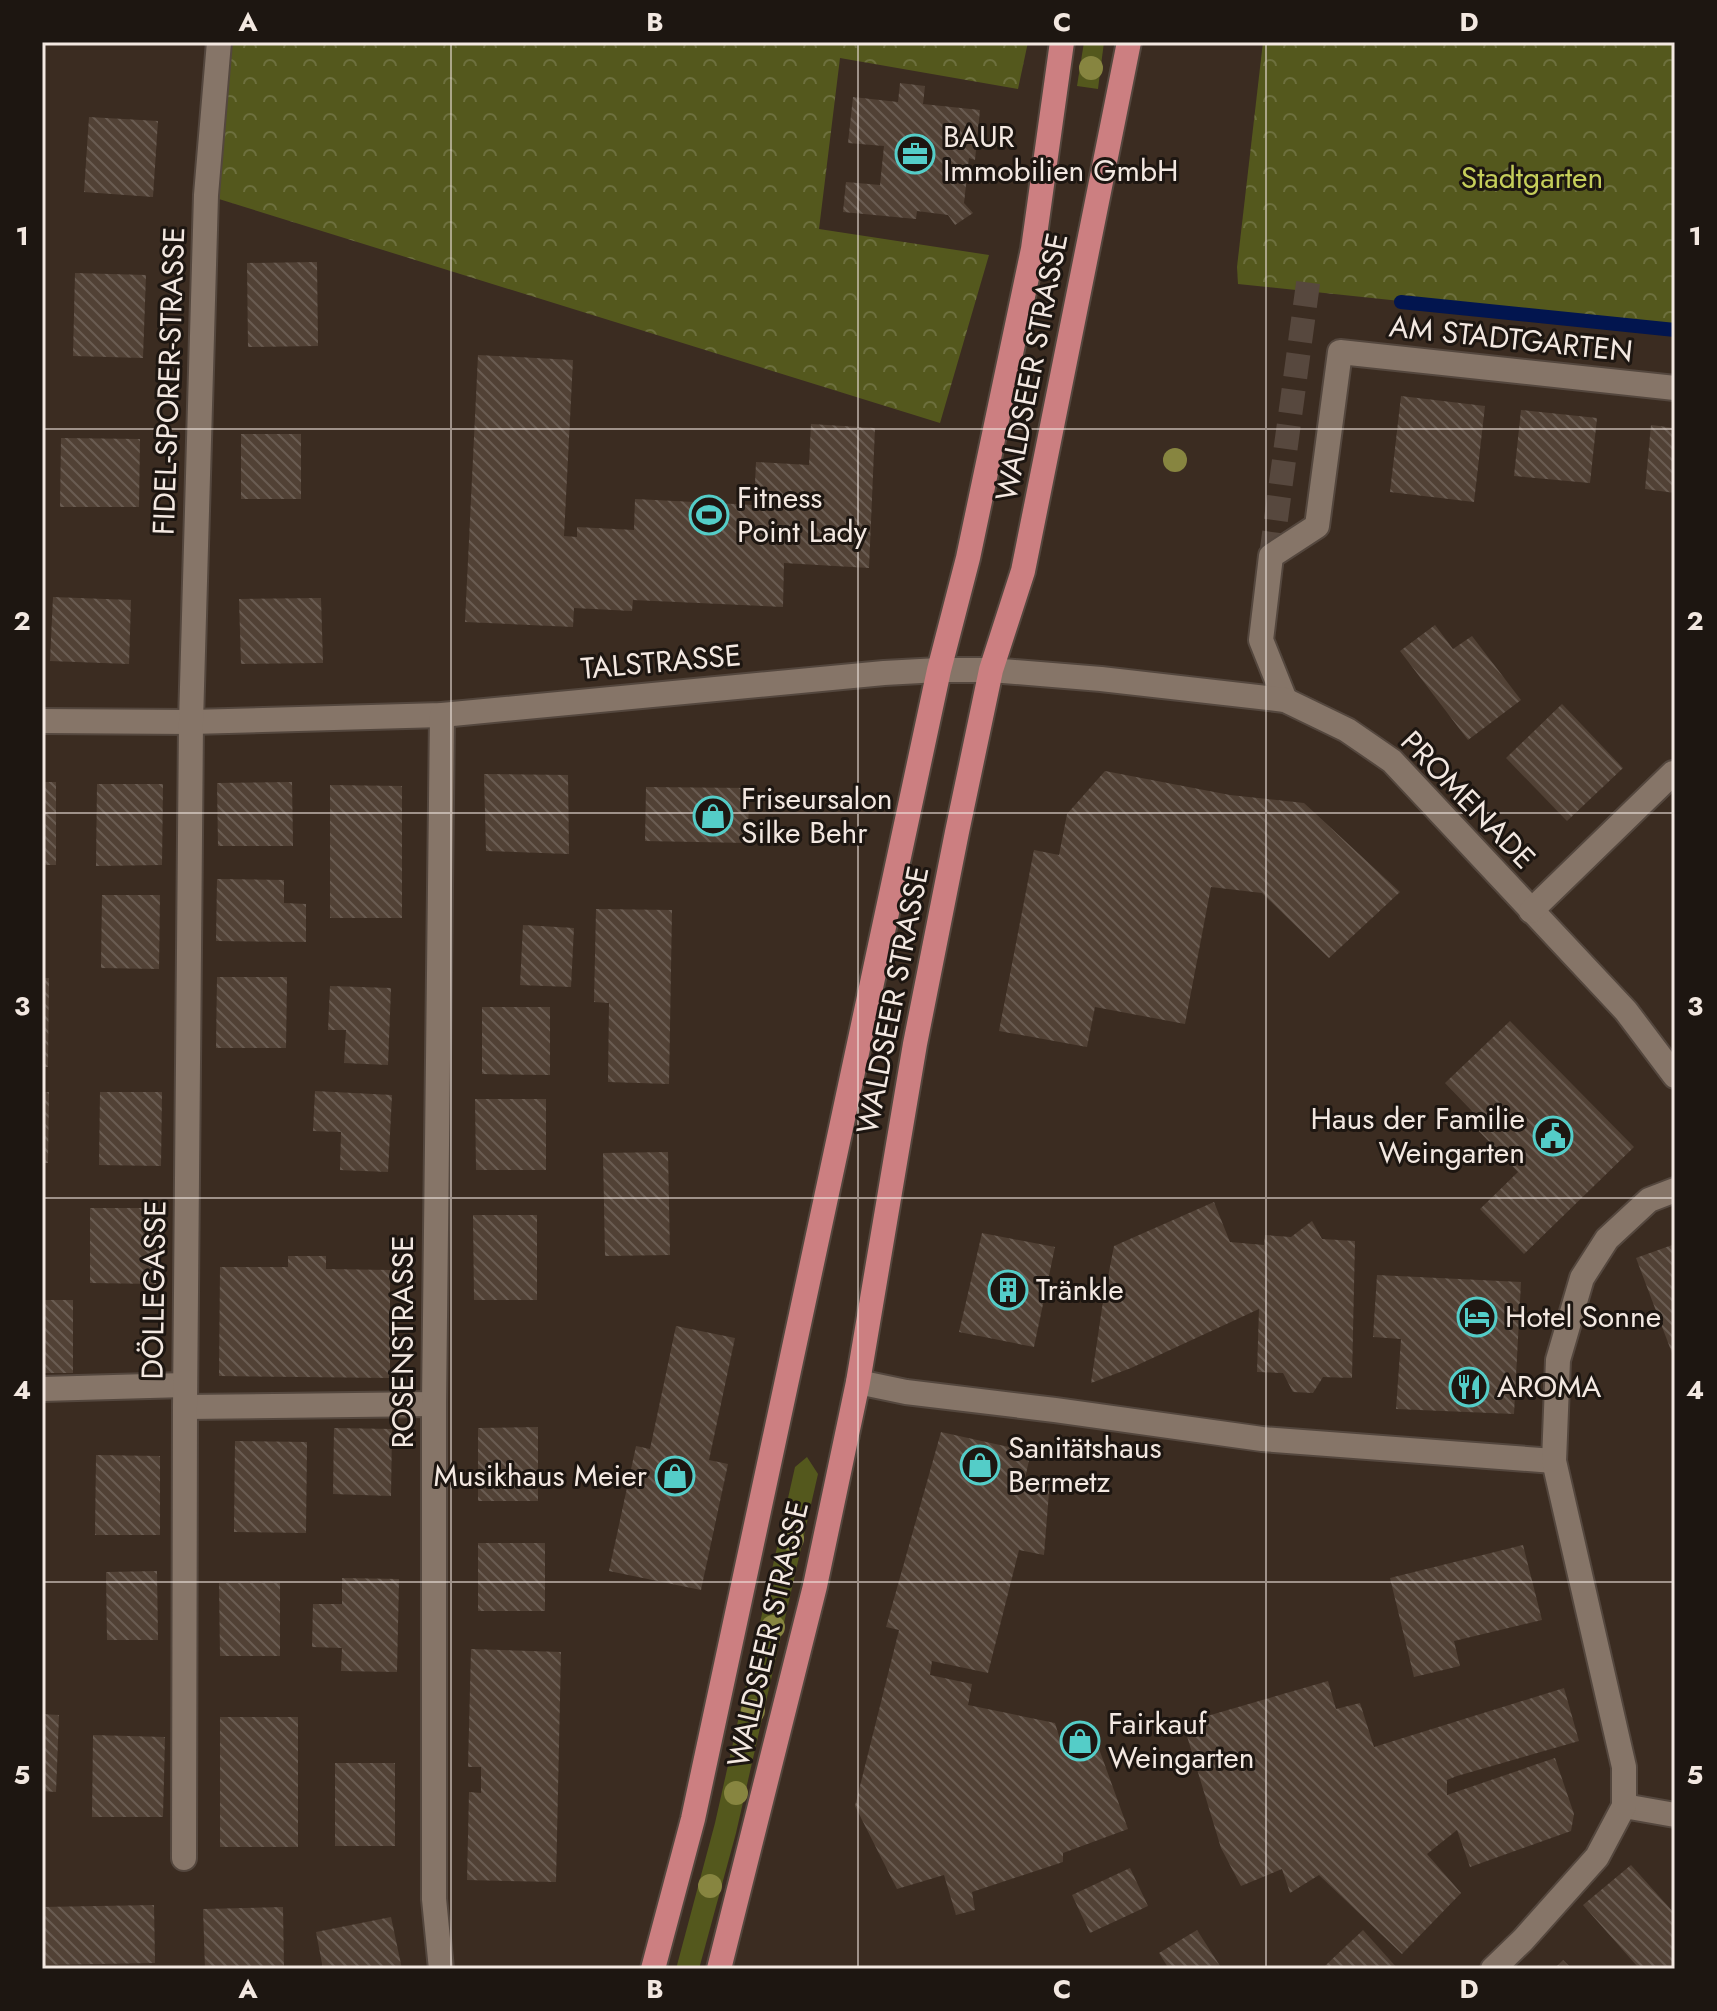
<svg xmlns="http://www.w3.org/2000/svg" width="1717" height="2011" viewBox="0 0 1717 2011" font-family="Jost,sans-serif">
	<defs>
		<pattern id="forest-crowns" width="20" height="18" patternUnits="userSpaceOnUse" patternTransform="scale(2)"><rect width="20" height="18" fill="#54581d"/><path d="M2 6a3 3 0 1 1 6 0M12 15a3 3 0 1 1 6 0" fill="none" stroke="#6d703e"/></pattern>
		<pattern id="building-back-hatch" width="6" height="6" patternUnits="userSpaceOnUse" patternTransform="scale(2)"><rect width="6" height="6" fill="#514135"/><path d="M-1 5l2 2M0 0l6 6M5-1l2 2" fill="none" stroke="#6a5c52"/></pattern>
	</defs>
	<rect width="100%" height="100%" fill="#3b2c21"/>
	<g fill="#54581d">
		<polygon points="1084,42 1104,42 1098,89 1077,86"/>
		<polygon points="807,1457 818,1474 736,1833 699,1969 676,1969 715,1823 795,1467"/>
	</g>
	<g fill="url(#forest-crowns)">
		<polygon points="219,42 1028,42 1018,89 840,58 819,229 989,255 940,423 206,195"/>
		<polygon points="1263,42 1675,42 1675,330 1238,284 1237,267"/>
	</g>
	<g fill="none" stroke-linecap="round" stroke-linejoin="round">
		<polyline stroke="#02154f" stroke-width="14" points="1401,302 1675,330"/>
	</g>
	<g fill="url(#building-back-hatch)">
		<polygon points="900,83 925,86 923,104 980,110 975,160 969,158 964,203 973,213 955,225 948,215 917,211 916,219 843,212 846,182 880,185 884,146 848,143 853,97 898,102"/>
		<polygon points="89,117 158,121 153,197 84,192"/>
		<polygon points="317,262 318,346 248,347 247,263"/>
		<polygon points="75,273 146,275 143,358 73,356"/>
		<polygon points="478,355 573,360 564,536 577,537 577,527 634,530 635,499 754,505 756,462 809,465 811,424 875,428 869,568 784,563 783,607 633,600 632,611 574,608 573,627 465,622"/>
		<polygon points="1401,396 1485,406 1474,502 1390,492"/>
		<polygon points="1521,410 1597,418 1590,483 1514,476"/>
		<polygon points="1651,425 1675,428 1675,493 1645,489"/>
		<rect x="241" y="434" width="60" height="65"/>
		<polygon points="61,438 140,439 139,507 60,507"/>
		<polygon points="53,597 131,600 129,664 50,661"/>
		<polygon points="321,598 323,663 241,664 239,599"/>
		<polygon points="1435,625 1453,649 1472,636 1521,700 1468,740 1400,651"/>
		<polygon points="1562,704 1623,768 1567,821 1506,758"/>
		<polygon points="1105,771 1230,795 1304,803 1400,892 1329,958 1262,893 1211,887 1185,1024 1095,1007 1087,1047 999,1031 1034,850 1059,855 1067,814"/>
		<polygon points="484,774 568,775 569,854 486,851"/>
		<rect x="42" y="782" width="14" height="83"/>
		<polygon points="292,782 293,846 218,846 217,783"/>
		<polygon points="97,784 163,784 162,865 96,866"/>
		<polygon points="330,785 402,786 402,918 330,918"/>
		<polygon points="646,787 749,788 748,843 645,841"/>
		<polygon points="217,879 284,880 284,903 306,904 306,942 216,941"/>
		<polygon points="102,895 160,895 159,969 101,968"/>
		<polygon points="596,909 672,910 669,1084 608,1082 609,1003 594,1002"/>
		<polygon points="523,925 574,928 571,987 520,985"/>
		<polygon points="217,977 287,977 286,1048 216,1048"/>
		<polygon points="42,978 49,978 48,1067 42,1067"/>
		<polygon points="330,986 391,988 388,1065 344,1063 346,1030 328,1030"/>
		<polygon points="482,1007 550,1007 550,1075 482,1074"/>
		<polygon points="1510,1021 1634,1147 1524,1254 1480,1209 1518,1172 1472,1124 1479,1118 1445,1083"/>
		<polygon points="315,1091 392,1095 388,1172 340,1170 341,1132 313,1131"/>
		<polygon points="42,1092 49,1092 48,1163 42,1163"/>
		<polygon points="100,1092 162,1092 161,1166 99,1165"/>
		<polygon points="475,1099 546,1099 546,1170 476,1170"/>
		<polygon points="668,1152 670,1255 605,1256 603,1153"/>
		<polygon points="1214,1202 1230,1242 1264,1245 1265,1235 1291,1237 1312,1221 1322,1239 1355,1241 1352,1378 1323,1377 1313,1393 1293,1392 1283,1373 1257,1372 1259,1309 1131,1368 1091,1383 1102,1308 1114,1246"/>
		<polygon points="90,1208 156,1208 156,1284 90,1283"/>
		<polygon points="473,1215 537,1215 537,1300 474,1300"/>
		<polygon points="982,1233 1055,1247 1034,1347 959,1332"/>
		<polygon points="1675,1244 1675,1361 1636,1258"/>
		<polygon points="288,1256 326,1256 326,1269 390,1270 390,1378 219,1376 220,1267 288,1267"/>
		<polygon points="1377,1275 1521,1282 1514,1414 1396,1409 1401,1339 1373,1337"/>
		<rect x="42" y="1300" width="31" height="73"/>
		<polygon points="676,1326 735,1338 709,1460 728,1464 701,1590 609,1571 636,1446 650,1449"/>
		<polygon points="538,1427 538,1501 478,1501 478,1428"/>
		<polygon points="334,1428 392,1429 391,1496 333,1494"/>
		<polygon points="941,1432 1031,1452 1025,1478 1050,1480 1044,1555 1019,1550 988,1673 932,1661 930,1675 972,1684 968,1705 1055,1723 1062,1746 1094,1735 1128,1829 1063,1853 1063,1862 972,1892 975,1910 956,1915 944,1875 897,1889 855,1806 899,1630 886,1627"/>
		<polygon points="235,1441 307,1442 306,1533 234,1532"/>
		<polygon points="96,1455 160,1456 160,1535 95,1535"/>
		<rect x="478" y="1543" width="67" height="68"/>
		<polygon points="1523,1545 1542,1620 1454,1641 1460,1666 1414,1677 1390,1578"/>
		<polygon points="157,1571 158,1640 107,1640 106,1572"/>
		<polygon points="342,1578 399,1579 397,1672 341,1671 342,1648 312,1647 313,1604 342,1604"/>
		<polygon points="219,1583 280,1583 280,1656 220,1656"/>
		<polygon points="471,1649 561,1652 556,1882 467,1880 469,1792 481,1793 481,1767 468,1767"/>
		<polygon points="1328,1681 1336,1709 1360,1703 1374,1747 1564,1688 1579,1741 1457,1776 1447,1780 1447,1795 1555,1758 1574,1814 1571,1831 1470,1867 1457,1830 1427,1854 1461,1893 1402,1954 1319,1875 1290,1893 1282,1869 1241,1886 1221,1848 1183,1723"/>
		<polygon points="42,1714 59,1715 56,1792 42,1791"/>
		<rect x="220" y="1717" width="78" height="130"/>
		<polygon points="93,1735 165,1737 163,1817 92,1817"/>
		<rect x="335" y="1763" width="60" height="83"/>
		<polygon points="1631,1865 1675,1914 1675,1969 1634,1969 1637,1966 1583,1905"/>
		<polygon points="1130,1868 1148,1906 1090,1933 1072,1895"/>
		<polygon points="154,1905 155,1963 42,1965 42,1907"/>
		<polygon points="283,1907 284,1969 205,1969 203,1909"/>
		<polygon points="391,1917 402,1969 323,1969 316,1932"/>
		<polygon points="1197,1930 1222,1969 1169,1969 1159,1953"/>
		<polygon points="1363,1930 1398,1969 1322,1969 1328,1963"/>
		<polygon points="1563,1960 1572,1969 1554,1969"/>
	</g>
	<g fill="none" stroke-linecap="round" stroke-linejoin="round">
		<polyline stroke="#57483e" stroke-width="24" stroke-dasharray="24 12" stroke-linecap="butt" points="1271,556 1309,276"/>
		<defs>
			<g id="minor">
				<polyline points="1285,700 1261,640 1271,556 1317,526 1340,352 1675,388"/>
				<polyline points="42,721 191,722 442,715 884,673 939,670 991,670 1101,679 1285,700 1347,730 1392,761 1626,1011 1675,1076"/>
				<polyline points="1531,911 1673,773 1675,775"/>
				<polyline points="858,1382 906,1392 1055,1410 1262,1439 1554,1461"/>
				<polyline points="42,1389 185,1385"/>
				<polyline points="185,1407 434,1404"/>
				<polyline points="1624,1806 1675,1815"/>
				<polyline points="184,1858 185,1407 191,722 206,195 219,42"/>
				<polyline points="441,1969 434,1899 434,1404 442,715"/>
				<polyline points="1493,1969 1523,1940 1597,1857 1624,1806 1624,1767 1554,1461 1558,1360 1582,1278 1607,1239 1649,1200 1675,1190"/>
			</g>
			<g id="major">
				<polyline points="653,1969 693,1819 939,670 968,558 1033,249 1062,42"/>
				<polyline points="719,1969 815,1586 858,1382 915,1044 957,832 991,670 1023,571 1129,42"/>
			</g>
		</defs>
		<use href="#minor" stroke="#54473e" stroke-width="28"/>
		<use href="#major" stroke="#54473e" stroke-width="28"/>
		<use href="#minor" stroke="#867568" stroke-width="24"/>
		<use href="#major" stroke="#cc7f81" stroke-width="24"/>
	</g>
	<g fill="#878540">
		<circle cx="1091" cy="68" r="12"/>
		<circle cx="1175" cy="460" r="12"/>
		<circle cx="792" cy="1539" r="12"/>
		<circle cx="773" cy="1627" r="12"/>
		<circle cx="753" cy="1711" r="12"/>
		<circle cx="736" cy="1793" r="12"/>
		<circle cx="710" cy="1886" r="12"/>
	</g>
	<path fill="none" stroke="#f3e8e1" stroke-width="2" stroke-opacity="0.55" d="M451,42V1969M858,42V1969M1266,42V1969M42,429H1675M42,813H1675M42,1198H1675M42,1582H1675"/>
	<defs>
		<symbol id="office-ring" viewBox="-11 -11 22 22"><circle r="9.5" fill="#1d1611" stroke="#54cdc8" stroke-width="1.5"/><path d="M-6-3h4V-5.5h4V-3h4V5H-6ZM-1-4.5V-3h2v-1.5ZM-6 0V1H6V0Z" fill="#54cdc8"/></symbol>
		<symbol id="stadium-ring" viewBox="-11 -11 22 22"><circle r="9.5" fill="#1d1611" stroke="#54cdc8" stroke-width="1.5"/><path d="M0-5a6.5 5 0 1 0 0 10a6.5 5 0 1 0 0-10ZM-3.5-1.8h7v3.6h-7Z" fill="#54cdc8"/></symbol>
		<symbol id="shop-ring" viewBox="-11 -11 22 22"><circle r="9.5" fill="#1d1611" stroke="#54cdc8" stroke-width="1.5"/><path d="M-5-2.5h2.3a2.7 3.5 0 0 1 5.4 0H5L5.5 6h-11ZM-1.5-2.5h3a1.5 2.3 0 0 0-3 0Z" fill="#54cdc8"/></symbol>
		<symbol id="civic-ring" viewBox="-11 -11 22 22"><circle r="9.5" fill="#1d1611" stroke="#54cdc8" stroke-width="1.5"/><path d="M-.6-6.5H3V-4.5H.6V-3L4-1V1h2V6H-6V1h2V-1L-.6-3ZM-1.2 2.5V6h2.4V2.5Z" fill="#54cdc8"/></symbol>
		<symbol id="building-ring" viewBox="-11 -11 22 22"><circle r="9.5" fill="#1d1611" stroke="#54cdc8" stroke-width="1.5"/><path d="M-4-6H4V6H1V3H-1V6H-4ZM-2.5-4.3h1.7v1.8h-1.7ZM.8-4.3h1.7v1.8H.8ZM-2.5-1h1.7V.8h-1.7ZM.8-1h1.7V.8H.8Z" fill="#54cdc8"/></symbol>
		<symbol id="hotel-ring" viewBox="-11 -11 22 22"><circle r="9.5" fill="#1d1611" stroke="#54cdc8" stroke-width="1.5"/><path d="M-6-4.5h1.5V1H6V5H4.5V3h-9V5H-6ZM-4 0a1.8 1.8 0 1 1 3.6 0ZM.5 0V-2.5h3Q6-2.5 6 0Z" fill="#54cdc8"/></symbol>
		<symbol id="restaurant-ring" viewBox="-11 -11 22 22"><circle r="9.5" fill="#1d1611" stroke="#54cdc8" stroke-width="1.5"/><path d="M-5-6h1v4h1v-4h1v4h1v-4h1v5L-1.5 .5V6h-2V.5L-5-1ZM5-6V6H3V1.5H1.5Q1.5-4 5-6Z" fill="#54cdc8"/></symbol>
	</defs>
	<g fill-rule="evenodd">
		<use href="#office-ring" x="893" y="132" width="44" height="44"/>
		<use href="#stadium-ring" x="687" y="493" width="44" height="44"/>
		<use href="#shop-ring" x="691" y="794" width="44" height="44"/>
		<use href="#civic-ring" x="1531" y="1114" width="44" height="44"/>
		<use href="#building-ring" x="986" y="1268" width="44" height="44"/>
		<use href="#hotel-ring" x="1455" y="1295" width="44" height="44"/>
		<use href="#restaurant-ring" x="1447" y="1365" width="44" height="44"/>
		<use href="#shop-ring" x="958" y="1443" width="44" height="44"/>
		<use href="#shop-ring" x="653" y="1454" width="44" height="44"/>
		<use href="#shop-ring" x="1058" y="1719" width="44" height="44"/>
	</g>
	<g text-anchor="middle" stroke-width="6" stroke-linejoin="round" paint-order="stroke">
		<g font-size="30" fill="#f3e8e1" stroke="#1d1611" text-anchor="start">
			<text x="943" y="147">BAUR<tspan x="943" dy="34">Immobilien GmbH</tspan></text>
			<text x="737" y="508">Fitness<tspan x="737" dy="34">Point Lady</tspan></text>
			<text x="741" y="809">Friseursalon<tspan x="741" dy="34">Silke Behr</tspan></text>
			<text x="1525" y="1129" text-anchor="end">Haus der Familie<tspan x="1525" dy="34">Weingarten</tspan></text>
			<text x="1036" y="1300">Tränkle</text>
			<text x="1505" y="1327">Hotel Sonne</text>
			<text x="1497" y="1397">AROMA</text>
			<text x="1008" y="1458">Sanitätshaus<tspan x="1008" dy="34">Bermetz</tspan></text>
			<text x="647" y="1486" text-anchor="end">Musikhaus Meier</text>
			<text x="1108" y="1734">Fairkauf<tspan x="1108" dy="34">Weingarten</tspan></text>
		</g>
		<g font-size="30" fill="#c5ce5a" stroke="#1d1611">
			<text x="1532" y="188">Stadtgarten</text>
		</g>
		<g font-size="30" fill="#f3e8e1" stroke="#1d1611">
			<text transform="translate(1511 339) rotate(6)" y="10">AM STADTGARTEN</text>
			<text transform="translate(1032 367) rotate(-79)" y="10">WALDSEER STRASSE</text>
			<text transform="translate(169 381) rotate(-88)" y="10">FIDEL-SPORER-STRASSE</text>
			<text transform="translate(661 662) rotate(-5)" y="10">TALSTRASSE</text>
			<text transform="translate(1468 800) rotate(46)" y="10">PROMENADE</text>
			<text transform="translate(893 1000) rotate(-79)" y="10">WALDSEER STRASSE</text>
			<text transform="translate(154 1290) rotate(-89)" y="10">DÖLLEGASSE</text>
			<text transform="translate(403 1342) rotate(-90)" y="10">ROSENSTRASSE</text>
			<text transform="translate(768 1634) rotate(-77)" y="10">WALDSEER STRASSE</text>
		</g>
	</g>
	<rect width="1717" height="2011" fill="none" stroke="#1d1611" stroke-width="88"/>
	<rect x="44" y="44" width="1629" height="1923" fill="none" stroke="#f3e8e1" stroke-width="3"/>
	<g font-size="26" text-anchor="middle" font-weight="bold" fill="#f3e8e1">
		<text x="248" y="31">A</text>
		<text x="655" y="31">B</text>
		<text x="1062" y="31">C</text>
		<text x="1469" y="31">D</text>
		<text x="22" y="245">1</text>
		<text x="1695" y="245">1</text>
		<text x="22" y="630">2</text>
		<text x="1695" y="630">2</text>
		<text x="22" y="1015">3</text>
		<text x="1695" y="1015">3</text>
		<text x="22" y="1399">4</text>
		<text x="1695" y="1399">4</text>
		<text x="22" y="1784">5</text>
		<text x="1695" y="1784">5</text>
		<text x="248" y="1998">A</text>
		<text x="655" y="1998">B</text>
		<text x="1062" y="1998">C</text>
		<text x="1469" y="1998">D</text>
	</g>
</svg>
